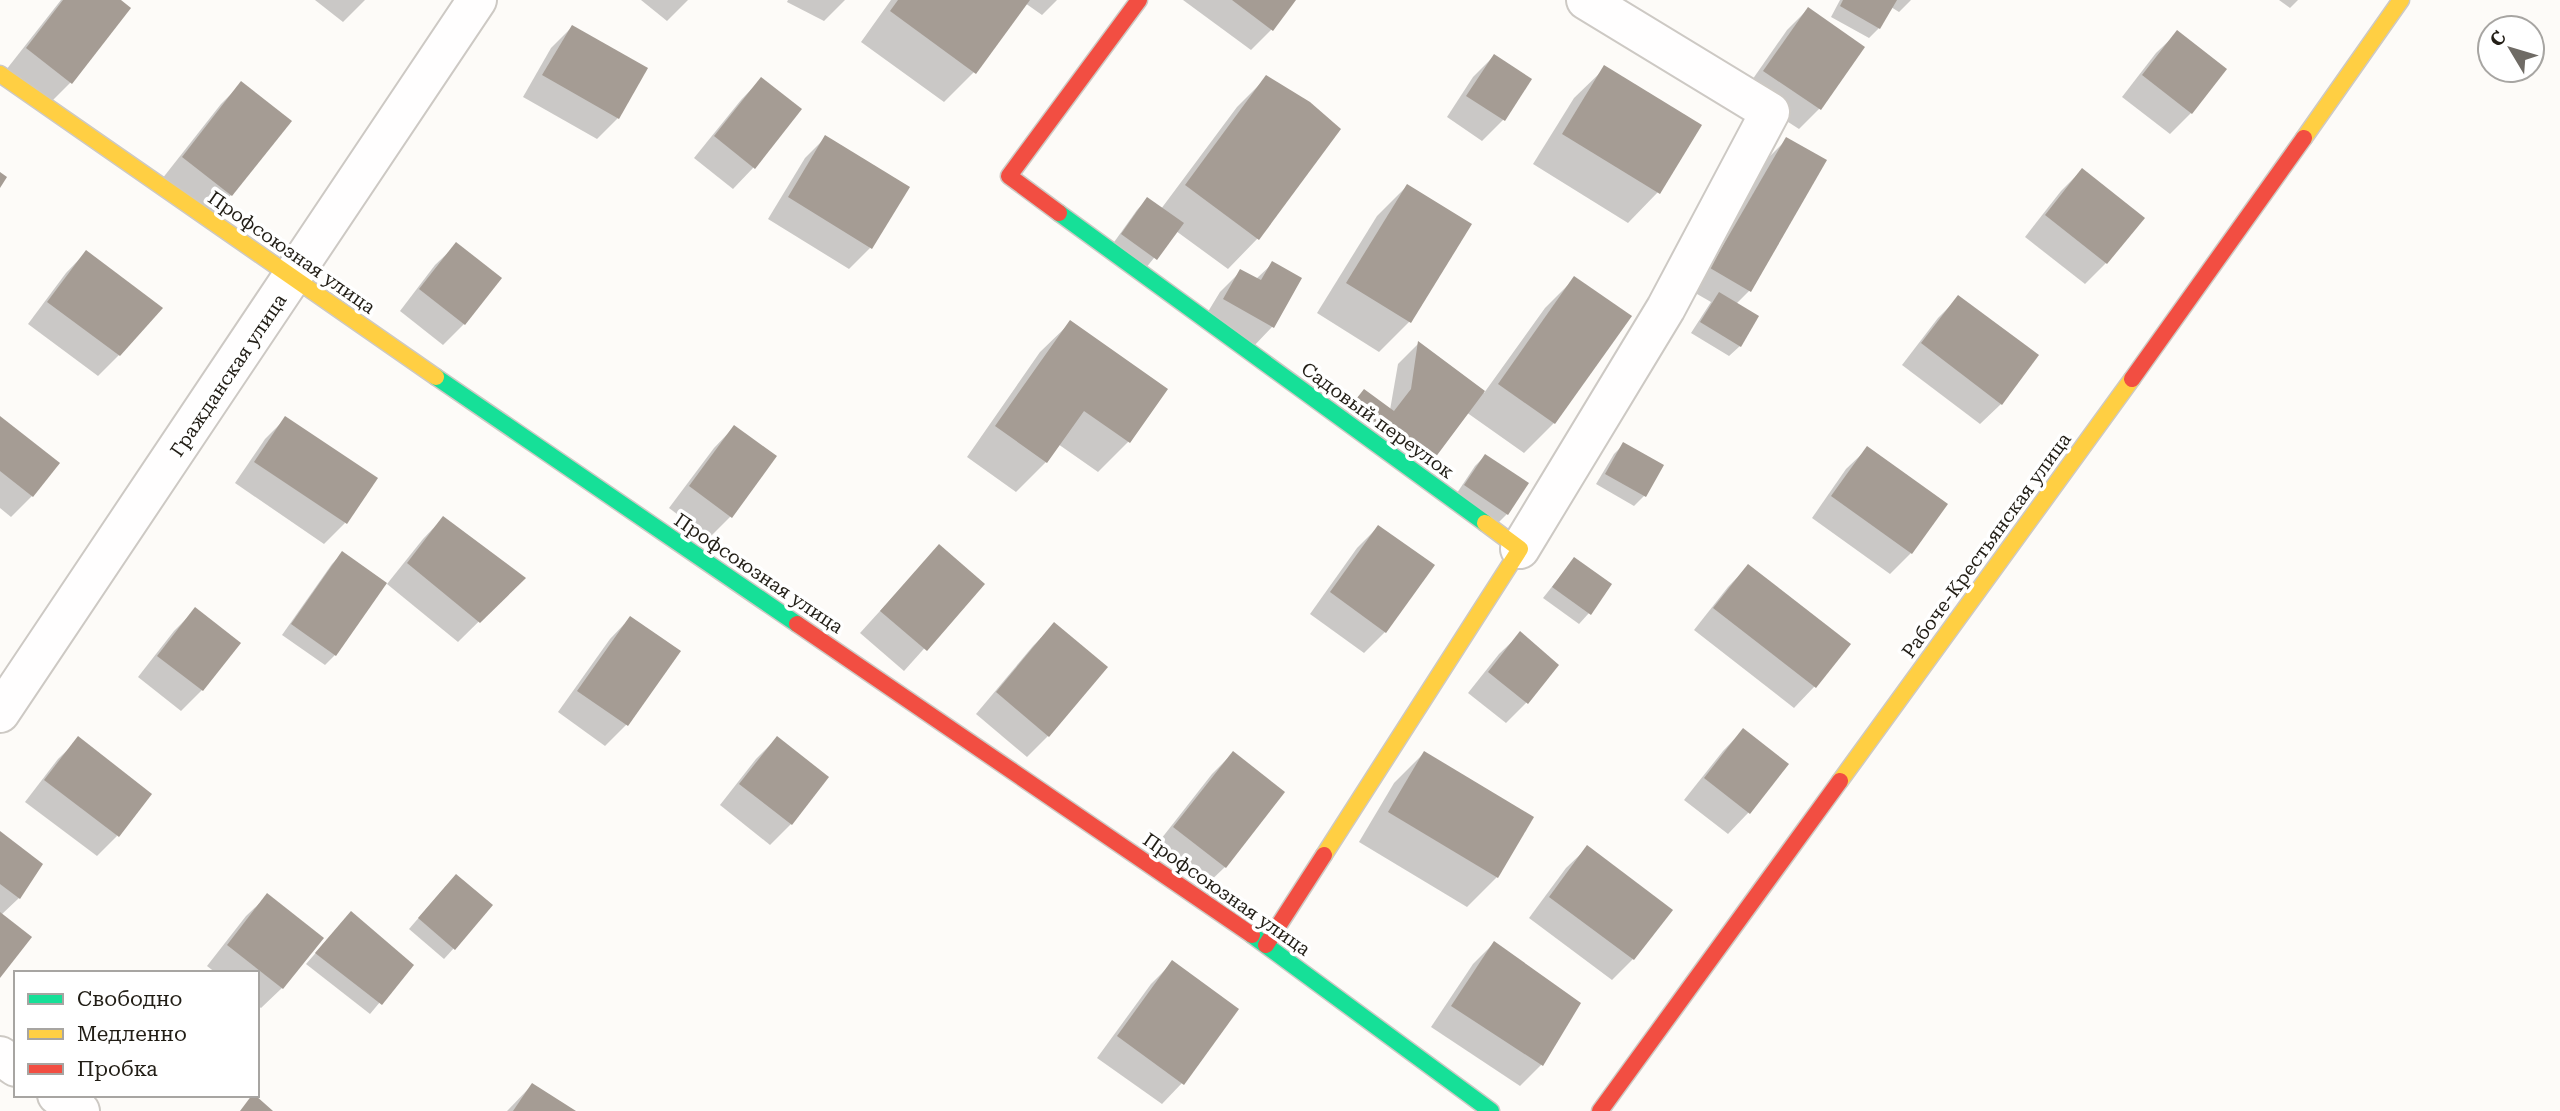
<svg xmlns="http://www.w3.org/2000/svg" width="2560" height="1111" viewBox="0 0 2560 1111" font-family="'Roboto Serif',serif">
	<rect width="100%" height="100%" fill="#fdfbf8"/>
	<g fill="#0003">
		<polygon points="61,0 118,0 128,8 70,83 49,104 6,70"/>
		<polygon points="315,0 365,0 343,22"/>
		<polygon points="641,0 688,0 667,21"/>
		<polygon points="788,0 845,0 824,21 787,2"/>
		<polygon points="891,0 1057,0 1042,15 1025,3 974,72 944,102 861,42"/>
		<polygon points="1183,0 1294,0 1272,29 1251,50"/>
		<polygon points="1840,0 1911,0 1899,12 1891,7 1879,28 1869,38 1831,17"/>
		<polygon points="2279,0 2298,0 2290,8"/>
		<polygon points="1808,9 1820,108 1799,129 1743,93 1787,30"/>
		<polygon points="572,27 618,118 597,139 523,97 551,48"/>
		<polygon points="2177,33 2191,113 2170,134 2122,97 2156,53"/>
		<polygon points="1494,56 1530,79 1503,120 1482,141 1447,117 1473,77"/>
		<polygon points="1605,68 1658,192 1628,223 1533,164 1574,98"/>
		<polygon points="1267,77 1258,238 1228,269 1176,231 1145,269 1112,245 1137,210 1147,199 1161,209 1237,107"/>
		<polygon points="761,79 753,168 733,189 694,158 741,100"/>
		<polygon points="241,84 289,121 231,195 210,216 162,179 221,104"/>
		<polygon points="826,137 870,248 849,269 768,219 805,158"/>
		<polygon points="1787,139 1749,291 1736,304 1740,346 1729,356 1691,333 1711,302 1690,290 1766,160"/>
		<polygon points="2082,170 2142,218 2106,263 2085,284 2025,237 2061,191"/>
		<polygon points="1407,186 1409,322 1379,352 1317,313 1377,216"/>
		<polygon points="456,245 464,324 443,345 400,311 435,265"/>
		<polygon points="86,252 119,355 98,376 28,324 66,273"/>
		<polygon points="1273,263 1300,278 1272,327 1252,348 1203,320 1220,292 1241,271 1256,279"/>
		<polygon points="1575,278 1630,317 1554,423 1524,453 1466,412 1343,412 1364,391 1390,410 1398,364 1418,344 1484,393 1545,308"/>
		<polygon points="1959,297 2001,404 1980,424 1902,365 1938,318"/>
		<polygon points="1071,322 1166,389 1128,442 1098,472 1058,444 1046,462 1016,492 967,457 1040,352"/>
		<polygon points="0,418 32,496 11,517 0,508"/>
		<polygon points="286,418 345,523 324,544 235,483 265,439"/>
		<polygon points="734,427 774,457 730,517 709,538 669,508 714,448"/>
		<polygon points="1624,444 1644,496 1634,506 1596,484 1614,454"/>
		<polygon points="1867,449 1911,553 1890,574 1812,518 1846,469"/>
		<polygon points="1485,456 1507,514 1497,524 1455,496 1475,466"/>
		<polygon points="443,518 523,578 458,642 387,584 423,539"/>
		<polygon points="1378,527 1385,632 1364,653 1310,614 1357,548"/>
		<polygon points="939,546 982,584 904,671 860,633"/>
		<polygon points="342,554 335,655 325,665 282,635 332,564"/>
		<polygon points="1574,559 1589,613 1579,624 1543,598"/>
		<polygon points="1748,566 1848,644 1814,687 1794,708 1694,630 1728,587"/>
		<polygon points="195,610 238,643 202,690 181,711 138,677 174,631"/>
		<polygon points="630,618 678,652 626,725 605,746 558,712 610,639"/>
		<polygon points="1054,625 1048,736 1027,757 976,714 1033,646"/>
		<polygon points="1520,634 1527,702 1506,723 1468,693 1499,654"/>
		<polygon points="1743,730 1787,764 1748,813 1728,834 1684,800 1723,751"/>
		<polygon points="777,738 791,824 770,845 720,805 756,759"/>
		<polygon points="79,739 117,836 97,856 25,802 58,759"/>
		<polygon points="1233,753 1225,867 1204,887 1154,848 1212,774"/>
		<polygon points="1424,753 1497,877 1467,907 1359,842 1394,783"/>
		<polygon points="0,833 41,864 19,898 1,915 0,975"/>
		<polygon points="1587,848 1633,959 1612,980 1529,918 1566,868"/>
		<polygon points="446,886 454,948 444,959 409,929"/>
		<polygon points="267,896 282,988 261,1008 257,1005 257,973 216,973 207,966 246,916"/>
		<polygon points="341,924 411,965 370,1014 306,964"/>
		<polygon points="1494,943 1579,1003 1541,1065 1520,1086 1431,1027 1473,964"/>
		<polygon points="1172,963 1182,1083 1162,1104 1097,1058 1151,984"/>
		<polygon points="532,1085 572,1111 507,1111"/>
	</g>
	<g fill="#a59c94">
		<polygon points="63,0 121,0 131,8 72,84 26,48"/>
		<polygon points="898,0 1030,0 976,74 890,11"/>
		<polygon points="1232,0 1296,0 1273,31"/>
		<polygon points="1843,0 1897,0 1880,29 1840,6"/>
		<polygon points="1808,7 1865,47 1821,110 1763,71"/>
		<polygon points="572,25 648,68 619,119 542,75"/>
		<polygon points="2177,30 2227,69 2192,114 2142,75"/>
		<polygon points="1494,54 1532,79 1505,121 1466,96"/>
		<polygon points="1604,65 1702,125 1660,194 1562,134"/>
		<polygon points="1266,75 1310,102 1341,129 1259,240 1185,185"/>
		<polygon points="761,77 802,109 755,169 714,136"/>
		<polygon points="241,81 292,121 232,196 182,157"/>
		<polygon points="825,135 910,187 872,249 788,197"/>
		<polygon points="1786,137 1827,160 1751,292 1710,268"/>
		<polygon points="2082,168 2145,218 2107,264 2045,215"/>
		<polygon points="0,172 7,177 0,188"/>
		<polygon points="1407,184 1472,224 1411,323 1346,283"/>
		<polygon points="1147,197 1184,223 1157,260 1121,234"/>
		<polygon points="456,242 502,278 465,325 419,289"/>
		<polygon points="86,250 163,308 120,356 47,302"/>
		<polygon points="1272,261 1302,278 1274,328 1223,299 1240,269 1261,280"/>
		<polygon points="1574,276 1632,316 1555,424 1498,384"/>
		<polygon points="1719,292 1759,316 1741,347 1700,322"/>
		<polygon points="1958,295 2039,355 2002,405 1921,343"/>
		<polygon points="1070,320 1168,389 1130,443 1084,411 1047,463 995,426"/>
		<polygon points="1418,341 1485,391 1429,466 1350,407 1364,389 1394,411 1411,389"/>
		<polygon points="0,416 60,463 33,497 0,471"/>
		<polygon points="285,416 378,478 347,524 254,462"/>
		<polygon points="734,425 777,456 732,518 689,486"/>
		<polygon points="1623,442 1664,465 1646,497 1605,474"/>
		<polygon points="1867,446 1948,504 1912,554 1831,496"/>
		<polygon points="1485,454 1529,483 1508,515 1464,485"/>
		<polygon points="443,516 526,578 480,623 407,563"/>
		<polygon points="1378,525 1435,565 1386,633 1330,592"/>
		<polygon points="939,544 985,584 927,651 880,611"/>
		<polygon points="342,551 387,583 336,656 291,624"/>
		<polygon points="1574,557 1612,584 1591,615 1552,587"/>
		<polygon points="1748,564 1851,644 1816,688 1713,608"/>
		<polygon points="195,607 241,643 203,691 157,656"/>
		<polygon points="630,616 681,651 628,726 577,691"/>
		<polygon points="1054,622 1108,667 1049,737 996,692"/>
		<polygon points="1520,631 1559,665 1528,704 1488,672"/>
		<polygon points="1743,728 1789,764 1750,814 1704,778"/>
		<polygon points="78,736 152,794 119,837 44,780"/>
		<polygon points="777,736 829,777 792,825 739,784"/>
		<polygon points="1233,751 1285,792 1226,868 1173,827"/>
		<polygon points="1424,751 1534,817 1498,878 1388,812"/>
		<polygon points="0,831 43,864 20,899 0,884"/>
		<polygon points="1587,845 1673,910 1634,960 1549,897"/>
		<polygon points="456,874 493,905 455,950 418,918"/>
		<polygon points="267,893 324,938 283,989 227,945"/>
		<polygon points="351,911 414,965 382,1005 315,953"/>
		<polygon points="0,912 32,937 0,978"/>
		<polygon points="1494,941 1581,1003 1543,1066 1451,1006"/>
		<polygon points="1172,960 1239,1009 1184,1085 1117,1036"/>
		<polygon points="532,1083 576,1111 513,1111"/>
		<polygon points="252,1095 255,1095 273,1111 240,1111"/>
	</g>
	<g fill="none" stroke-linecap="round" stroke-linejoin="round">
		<defs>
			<g id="street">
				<polyline points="1520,549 1666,308 1770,112 1586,0"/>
				<polyline points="0,713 477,0"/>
				<polyline points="0,1056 16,1067"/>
				<polyline points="57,1095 80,1111"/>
			</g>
			<g id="fast">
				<polyline points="1059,213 1485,523"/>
				<polyline points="436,377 797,624"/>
				<polyline points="1252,935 1491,1111"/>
			</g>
			<g id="slow">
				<polyline points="0,74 436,377"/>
				<polyline points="2304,138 2401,0"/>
				<polyline points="1840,781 2132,379"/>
				<polyline points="1324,855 1520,549 1485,523"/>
			</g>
			<g id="jam">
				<polyline points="1059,213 1009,176 1139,0"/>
				<polyline points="2132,379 2304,138"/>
				<polyline points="797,624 1252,935"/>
				<polyline points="1266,945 1324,855"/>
				<polyline points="1600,1111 1840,781"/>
			</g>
		</defs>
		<use href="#street" stroke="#cdc9c4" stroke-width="42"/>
		<use href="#fast" stroke="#cdc9c4" stroke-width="19"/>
		<use href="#slow" stroke="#cdc9c4" stroke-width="19"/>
		<use href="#jam" stroke="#cdc9c4" stroke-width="19"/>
		<use href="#street" stroke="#fffefe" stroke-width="38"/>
		<use href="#fast" stroke="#16e098" stroke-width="16"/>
		<use href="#slow" stroke="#ffcf43" stroke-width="16"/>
		<use href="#jam" stroke="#f24e42" stroke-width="16"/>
	</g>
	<g text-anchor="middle" stroke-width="7" stroke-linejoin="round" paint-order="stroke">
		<g font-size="19" fill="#221e16" stroke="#fff">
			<text transform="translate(292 252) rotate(35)" y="7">Профсоюзная улица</text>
			<text transform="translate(228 375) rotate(-56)" y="7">Гражданская улица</text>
			<text transform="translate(1378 420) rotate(36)" y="7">Садовый переулок</text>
			<text transform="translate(1986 545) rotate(-54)" y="7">Рабоче-Крестьянская улица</text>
			<text transform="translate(759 573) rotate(34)" y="7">Профсоюзная улица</text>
			<text transform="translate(1227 894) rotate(35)" y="7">Профсоюзная улица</text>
		</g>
	</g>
	<rect x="14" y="971" width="245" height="126" fill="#ffffff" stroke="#a7a5a2" stroke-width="2"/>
	<rect x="28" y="994" width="35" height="10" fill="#16e098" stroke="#a7a5a2" stroke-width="2"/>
	<text x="77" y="1006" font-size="21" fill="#221e16">Свободно</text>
	<rect x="28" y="1029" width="35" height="10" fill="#ffcf43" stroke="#a7a5a2" stroke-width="2"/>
	<text x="77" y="1041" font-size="21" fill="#221e16">Медленно</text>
	<rect x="28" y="1064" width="35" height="10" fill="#f24e42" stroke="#a7a5a2" stroke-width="2"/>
	<text x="77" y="1076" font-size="21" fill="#221e16">Пробка</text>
	<g transform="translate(2511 49) rotate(308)"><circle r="33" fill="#ffffff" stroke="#a7a5a2" stroke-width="2"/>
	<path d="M0-5L12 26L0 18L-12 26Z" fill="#6f6b65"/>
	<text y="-10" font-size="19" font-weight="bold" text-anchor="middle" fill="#221e16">С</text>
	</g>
</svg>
